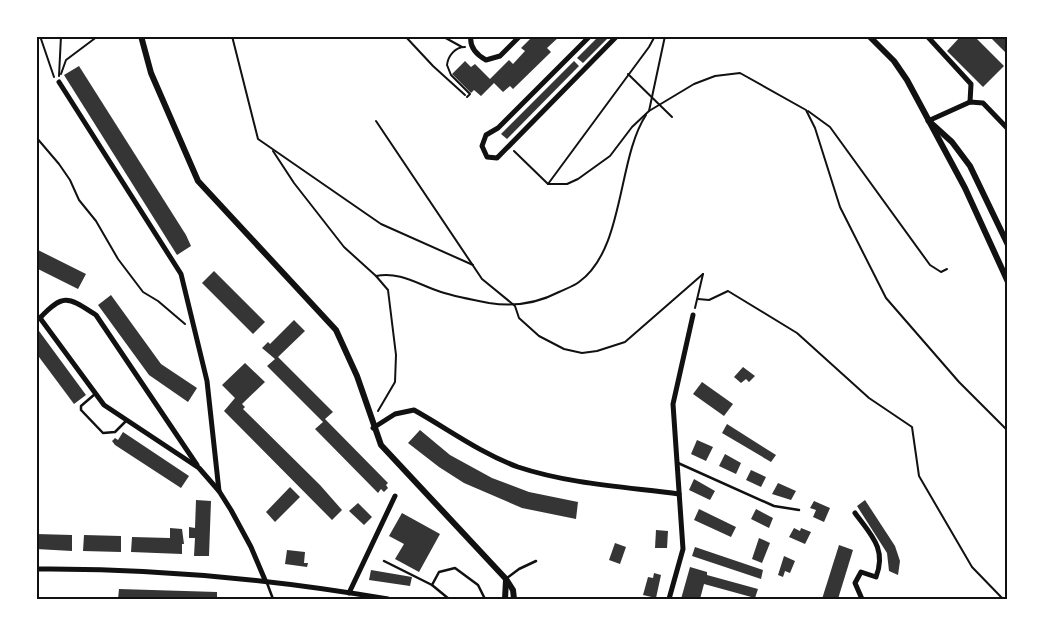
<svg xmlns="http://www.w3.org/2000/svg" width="1044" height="635" viewBox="0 0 1044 635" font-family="'Noto Sans',sans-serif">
	<rect width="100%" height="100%" fill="#fff"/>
	<g fill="#353535">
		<polygon points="533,36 560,36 547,48 551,52 513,89 510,86 503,92 494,83 481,96 474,90 471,93 452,74 465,61 471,67 475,64 490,79 509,60 513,64 525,51 521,48"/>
		<polygon points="599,36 610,36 583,63 577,58"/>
		<polygon points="961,36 974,36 1004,66 983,87 947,51"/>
		<polygon points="989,36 1008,36 1008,55"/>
		<polygon points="574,61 579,66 507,139 501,134"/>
		<polygon points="79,66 186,235 191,246 177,255 64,75"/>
		<polygon points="36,249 86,274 78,289 36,268"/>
		<polygon points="214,271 265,322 253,334 202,283"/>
		<polygon points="111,295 161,364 197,388 188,402 149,375 98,305"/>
		<polygon points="294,320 305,331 278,357 333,412 325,419 388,483 386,485 388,488 384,492 381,489 378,493 315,429 323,422 267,366 275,359 262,348 268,342 270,344"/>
		<polygon points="39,331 86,395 74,404 36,353 36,334"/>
		<polygon points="245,363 265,382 242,404 245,407 243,409 320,485 342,510 332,520 224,411 235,398 222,385"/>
		<polygon points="743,367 755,376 749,382 746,379 741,383 734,377"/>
		<polygon points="702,382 733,404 724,416 693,394"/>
		<polygon points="727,424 776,455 771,462 722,433"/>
		<polygon points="420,430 450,455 492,478 529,492 578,502 576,519 522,508 464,483 439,467 408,443"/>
		<polygon points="123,432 189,476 181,488 115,445 112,441 115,438 118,440"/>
		<polygon points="697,440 713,447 706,461 691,454"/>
		<polygon points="725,454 741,463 736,474 719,466"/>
		<polygon points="751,470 766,477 761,487 746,480"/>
		<polygon points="694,479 715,491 710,500 689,490"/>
		<polygon points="778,483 796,491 791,500 772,494"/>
		<polygon points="290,487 300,497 275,522 266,512"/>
		<polygon points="196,500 211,501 209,556 194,556 195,538 189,538 189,527 195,528"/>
		<polygon points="865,500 895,546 900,561 898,575 889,571 887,553 857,506"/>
		<polygon points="814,501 830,508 824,522 813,517 816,510 810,508"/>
		<polygon points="358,503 372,517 364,525 349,511"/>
		<polygon points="699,509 736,527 731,537 694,520"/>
		<polygon points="756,509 773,518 769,528 751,519"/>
		<polygon points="402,513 440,534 419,572 395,559 404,544 389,536"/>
		<polygon points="170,528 182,529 184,544 182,544 182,554 131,552 132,537 170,538"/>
		<polygon points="794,528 800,531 801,528 811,532 805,544 789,537"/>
		<polygon points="656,530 668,531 667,548 655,548"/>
		<polygon points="36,534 72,535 72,551 36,549"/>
		<polygon points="84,535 121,536 121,552 83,551"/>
		<polygon points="759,538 770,543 762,563 752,559"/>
		<polygon points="615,543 626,547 620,564 609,560"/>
		<polygon points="839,545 853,550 838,599 822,599"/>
		<polygon points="695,547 763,570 761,579 692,556"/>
		<polygon points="287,550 305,552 304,563 308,563 307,567 285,564"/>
		<polygon points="784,556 795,561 790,573 785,571 783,577 778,575"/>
		<polygon points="690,567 707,572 707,575 758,589 755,598 704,584 700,599 681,599"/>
		<polygon points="371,570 412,577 410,586 369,580"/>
		<polygon points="654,573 661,575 656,598 643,595 648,577 653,578"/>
		<polygon points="119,589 217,592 217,599 118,599"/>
	</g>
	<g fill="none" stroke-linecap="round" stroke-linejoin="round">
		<g stroke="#111" stroke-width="2">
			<polyline points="40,36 54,77"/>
			<polyline points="232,36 258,139 381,224 473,265"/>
			<polyline points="405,36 433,66 465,95"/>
			<polyline points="442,36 462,47"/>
			<path d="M465,47C455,47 448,56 447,65L451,75L470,94L467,97"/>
			<polyline points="61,74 66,60 98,36"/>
			<polyline points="628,74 672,117"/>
			<polyline points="59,76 61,36"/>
			<polyline points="649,111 665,36"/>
			<polyline points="808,111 830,127 930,265 941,272 947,269"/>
			<polyline points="376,121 482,279 515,306 519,318 539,336 564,349 582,353 597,351 625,342 703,274"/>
			<polyline points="36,137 59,164 70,180 79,200 96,221 118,259 143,292 158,301 185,324"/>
			<polyline points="273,151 294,183 344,247 376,276"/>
			<polyline points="514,151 548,184 567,184 578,179 610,156 632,127 649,111 694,84 715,76 740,73 806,110 815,128 840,207 886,298 959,382 1008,431"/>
			<polyline points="548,184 649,47 655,36"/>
			<polyline points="698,299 709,300 728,291 797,333 869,398 912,427 919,476 972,567 1003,599"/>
			<polyline points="695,308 703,274"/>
			<path d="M378,411L395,382L396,355L388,290L376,276C400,271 419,285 441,292C457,297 473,300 489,303C514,307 536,304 559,292C565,289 574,286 579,282C625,249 617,159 646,115"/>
		</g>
		<g stroke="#111" stroke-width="2.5">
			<polyline points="95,394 81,406 81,410 103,433 115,432 127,420"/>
			<polyline points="678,463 774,506 799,510"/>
			<polyline points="384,561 432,585 449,599"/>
			<polyline points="507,578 519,569 536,561"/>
			<polyline points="267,583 273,599"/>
			<polyline points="432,585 439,572 455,568 478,585 485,599"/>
		</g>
		<g stroke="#111" stroke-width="5">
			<path d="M471,36C469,48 477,55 486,60L500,56L520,36"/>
			<polyline points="590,36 498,128 486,135 482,146 487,157 497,158 617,36"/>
			<polyline points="927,36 971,84 970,102"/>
			<polyline points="59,82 181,274 207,381 219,491"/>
			<polyline points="928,121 970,102 983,103 1008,129"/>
			<polyline points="36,316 40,318 104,405 199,468 219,491 231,510 251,547 265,580"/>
			<path d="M40,318C64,292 69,298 96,315L197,465"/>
			<path d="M373,428L395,414L414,410C448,429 480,453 518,467C569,484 626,487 679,494"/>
			<path d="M855,513C871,535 887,549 876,577L861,572L855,583L862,599"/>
			<path d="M36,569C155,568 271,579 388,599"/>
			<polyline points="349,593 395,496"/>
			<polyline points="669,599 683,549 673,404 693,315"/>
		</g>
		<g stroke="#111" stroke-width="6">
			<polyline points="141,36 151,73 198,181 336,330 357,376 381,445 506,579 513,590 514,599"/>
			<polyline points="869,36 894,61 907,80 965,188 1008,282"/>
			<polyline points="931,123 952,142 970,166 1008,245"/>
			<polyline points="505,599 506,580"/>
		</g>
	</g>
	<rect width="1044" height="635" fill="none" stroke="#ffffff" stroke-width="75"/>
	<rect x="38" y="38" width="968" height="560" fill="none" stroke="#111" stroke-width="2"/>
</svg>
